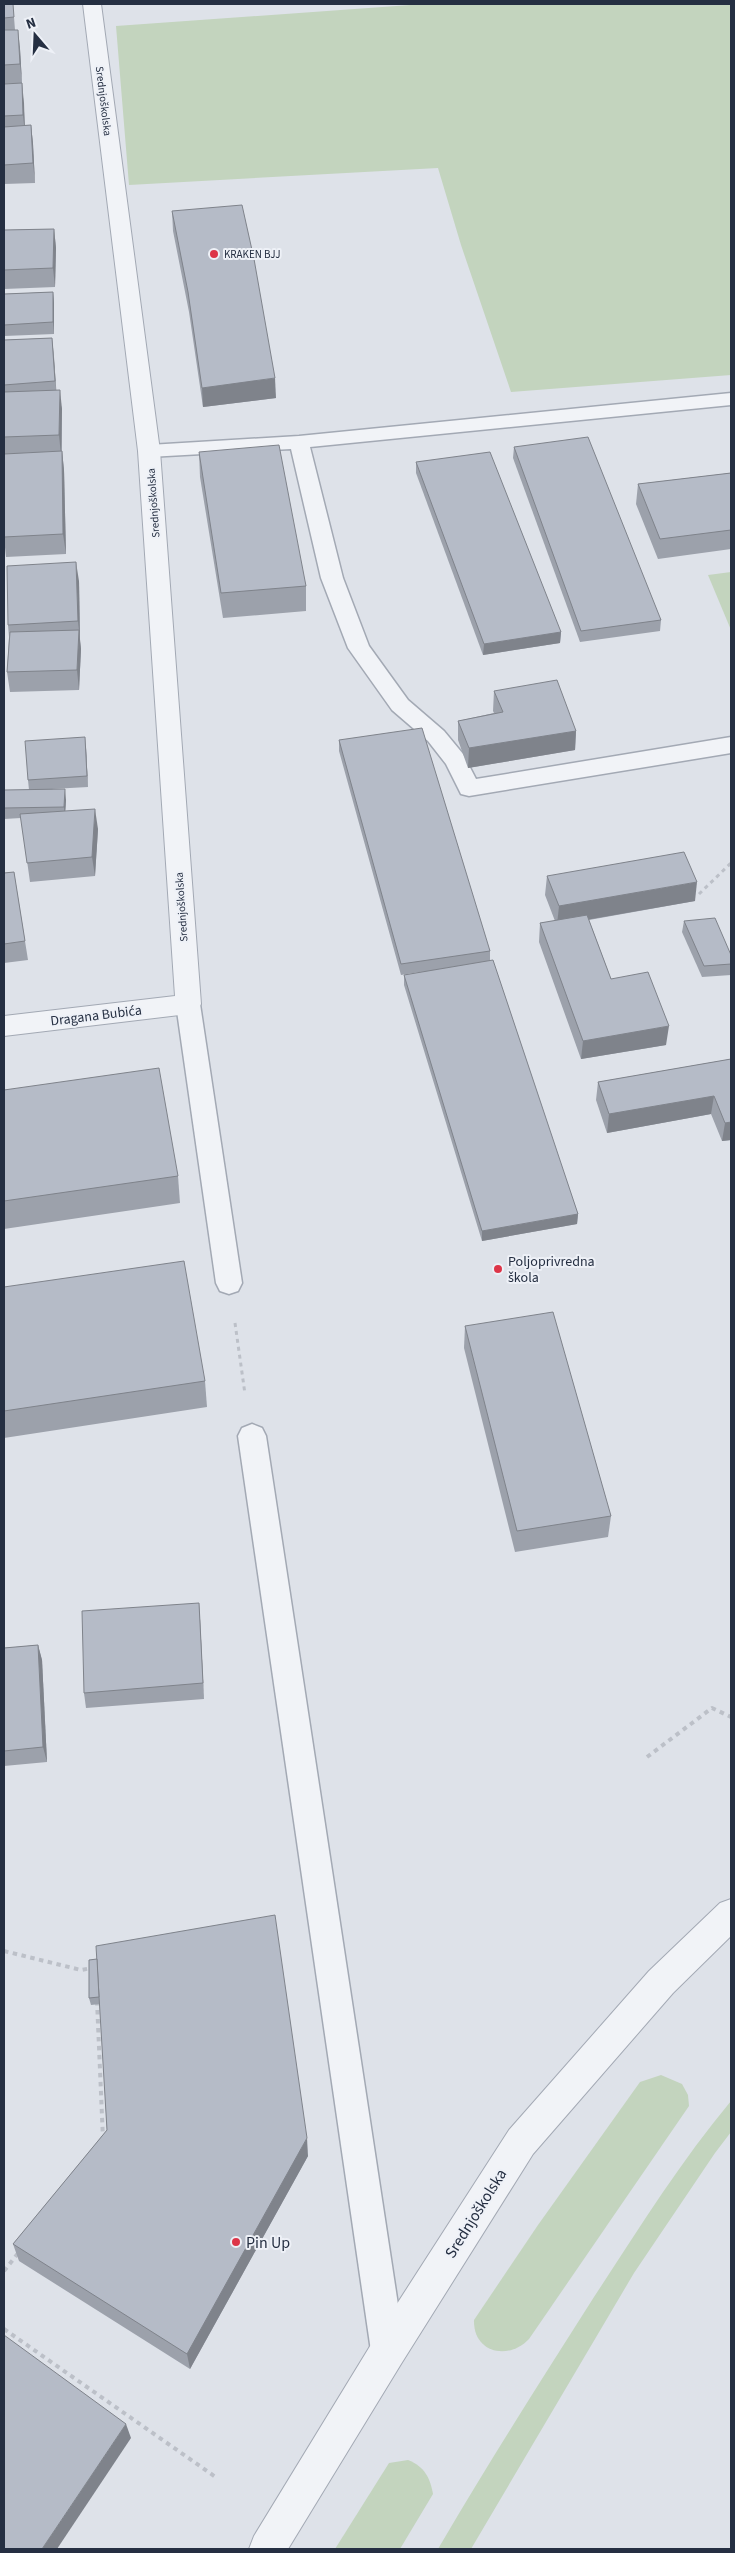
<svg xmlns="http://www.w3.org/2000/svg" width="735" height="2553" viewBox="0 0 735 2553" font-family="'Source Sans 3',sans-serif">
	<rect width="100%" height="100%" fill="#dee2e9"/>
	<g fill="#c3d4be">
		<polygon points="424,4 731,4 731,375 511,392 461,245 438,168 129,185 116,26"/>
		<polygon points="731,572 731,630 708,575"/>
		<path d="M661,2075L682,2084L688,2095L689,2106L529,2339C508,2361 473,2353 474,2320L538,2225L640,2082Z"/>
		<path d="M731,2101V2132L715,2153L634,2273L471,2549H438C488,2464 541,2380 594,2297C638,2230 680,2162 731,2101Z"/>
		<path d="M408,2460C425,2467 430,2478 433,2494L400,2549H335L389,2463Z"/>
	</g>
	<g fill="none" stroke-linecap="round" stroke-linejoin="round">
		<defs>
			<g id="lane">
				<polygon points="731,393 731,405 310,447 343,578 369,646 408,700 444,731 463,754 476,779 731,737 731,753 469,796 461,794 446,764 428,741 392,710 348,648 321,578 291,449 149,457 142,456 139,451 142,446 149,445 299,436"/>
				<polygon points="188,995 197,998 200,1004 242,1283 238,1291 229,1294 220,1291 216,1283 176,1004 179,998"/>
				<polygon points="252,1424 262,1428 266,1436 405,2351 400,2363 388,2368 376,2363 371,2351 238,1436 242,1428"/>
			</g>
			<g id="street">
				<polygon points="83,4 101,4 160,451 201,1004 197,1011 188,1014 4,1036 4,1016 175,996 138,451"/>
				<polygon points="731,1899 731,1936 673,1993 533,2154 401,2364 288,2549 249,2549 254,2536 375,2338 509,2130 649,1971 720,1903"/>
			</g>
		</defs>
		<use href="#lane" stroke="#a3a9b4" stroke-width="3"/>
		<use href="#street" stroke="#a3a9b4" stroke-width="2"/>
		<g stroke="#bcc0c8" stroke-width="3" stroke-dasharray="4 4" stroke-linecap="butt">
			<polyline points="699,894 731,863"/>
			<polyline points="235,1323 245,1394"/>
		</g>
		<g stroke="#bcc0c8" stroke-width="4" stroke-dasharray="4.5 4.5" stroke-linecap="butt">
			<polyline points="647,1757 712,1708 731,1717"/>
			<polyline points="4,1951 81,1970 92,1968"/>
			<polyline points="97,2001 103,2139"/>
			<polyline points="4,2271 19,2252"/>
			<polyline points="4,2329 217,2478"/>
		</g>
		<use href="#lane" fill="#f1f3f7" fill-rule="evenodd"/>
		<use href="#street" fill="#f1f3f7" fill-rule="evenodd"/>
	</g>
	<g fill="#9ca1ab">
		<polygon points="4,4 13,4 15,30 20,49 22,83 4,84"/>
		<polygon points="22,83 25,125 31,125 33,144 35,183 4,184 4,84"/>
		<polygon points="172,211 276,398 203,407 189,312 173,231"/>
		<polygon points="54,229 56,248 55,287 4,289 4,230"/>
		<polygon points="53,292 54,303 54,334 4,336 4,294"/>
		<polygon points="52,338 56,390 62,409 62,451 64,470 66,554 6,557 4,538 4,340"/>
		<polygon points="514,447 661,620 660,631 580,642 513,458"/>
		<polygon points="199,452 306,586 306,611 223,618 200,477"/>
		<polygon points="416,462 561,632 560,643 483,655 416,473"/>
		<polygon points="731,473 731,549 658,559 636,504 638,484"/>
		<polygon points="79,581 80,641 81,649 79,690 10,692 7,672 9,637 8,625"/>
		<polygon points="494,691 576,731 575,750 468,768 458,740 458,721 494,713 493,711"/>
		<polygon points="339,740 490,951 490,961 578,1214 577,1224 482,1241 404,985 404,975 426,971 401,975 339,751"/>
		<polygon points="86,748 88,787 52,789 66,800 65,811 98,829 95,876 30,882 21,818 4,819 4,790 29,790 28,780"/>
		<polygon points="14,872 28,960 4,963 4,873"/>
		<polygon points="547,876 695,901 589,920 611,979 666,1045 581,1059 539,942 540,923 555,921 545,895"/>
		<polygon points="684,921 731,955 731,975 702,977 682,932"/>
		<polygon points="731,1059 731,1140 722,1141 711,1114 607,1133 596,1100 598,1082"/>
		<polygon points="4,1090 178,1176 180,1203 4,1229"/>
		<polygon points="4,1287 205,1381 207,1407 4,1438"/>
		<polygon points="465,1326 611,1516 608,1537 515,1552 464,1348"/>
		<polygon points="199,1603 200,1619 204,1699 86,1708 84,1693"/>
		<polygon points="38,1645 42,1660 47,1762 4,1766 4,1648"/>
		<polygon points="89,1960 308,2156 190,2369 19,2261 13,2244 107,2130 100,2004 91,2005 89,1998"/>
	</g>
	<g fill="#7f838b">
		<polygon points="18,30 20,49 22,83 20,64"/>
		<polygon points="22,83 24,103 25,134 23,115"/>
		<polygon points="31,125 33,144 35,183 33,163"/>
		<polygon points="54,229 56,248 55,287 53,268"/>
		<polygon points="53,292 54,303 54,334 53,322"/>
		<polygon points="52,338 54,357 57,401 55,381"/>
		<polygon points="275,378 276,398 203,407 202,388"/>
		<polygon points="60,390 62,409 61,455 59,435"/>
		<polygon points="62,451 64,470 66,554 63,534"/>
		<polygon points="76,562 79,581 80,641 78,621"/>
		<polygon points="79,630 81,649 79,690 77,670"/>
		<polygon points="561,632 560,643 483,655 484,644"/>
		<polygon points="576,731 575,750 468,768 469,748"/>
		<polygon points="85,737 86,748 88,787 87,776"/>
		<polygon points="65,789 66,800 65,818 64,807"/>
		<polygon points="95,809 98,829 95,876 92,857"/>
		<polygon points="697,882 695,901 557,925 559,906"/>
		<polygon points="669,1026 666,1045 581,1059 583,1041"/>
		<polygon points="714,1096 711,1114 607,1133 609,1114"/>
		<polygon points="731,1122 731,1140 722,1141 725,1123"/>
		<polygon points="578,1214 577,1224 482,1241 482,1231"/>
		<polygon points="199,1603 200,1619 204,1699 203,1683"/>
		<polygon points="38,1645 42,1660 47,1762 43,1747"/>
		<polygon points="307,2138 308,2156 190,2369 187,2354"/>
		<polygon points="126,2424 131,2438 57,2549 42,2549"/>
	</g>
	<g fill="#b5bbc7" stroke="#7f838b">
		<polygon points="4,4 13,4 14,17 4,18"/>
		<polygon points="4,30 18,30 20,64 4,65"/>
		<polygon points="22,83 23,115 4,116 4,84"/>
		<polygon points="31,125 33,163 4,165 4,127"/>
		<polygon points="242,205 254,259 275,378 202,388 188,292 172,211"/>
		<polygon points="54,229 53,268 4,270 4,230"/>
		<polygon points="53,292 53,322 4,325 4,294"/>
		<polygon points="52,338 55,381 4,385 4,340"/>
		<polygon points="60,390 59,435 4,437 4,392"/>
		<polygon points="588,437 661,620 581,631 514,447"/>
		<polygon points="279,445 306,586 221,593 199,452"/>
		<polygon points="62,451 63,534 4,537 4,454"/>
		<polygon points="490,452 561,632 484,644 416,462"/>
		<polygon points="731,473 731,530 660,539 638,484"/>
		<polygon points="76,562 78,621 8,625 7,566"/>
		<polygon points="79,630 77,670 7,672 10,632"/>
		<polygon points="557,680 576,731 469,748 458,721 503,712 494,691"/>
		<polygon points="422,728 490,951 401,964 339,740"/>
		<polygon points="85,737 87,776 28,780 25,741"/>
		<polygon points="65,789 64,807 4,808 4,790"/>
		<polygon points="95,809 92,857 27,863 20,814"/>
		<polygon points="684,852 697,882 559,906 547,876"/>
		<polygon points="14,872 25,941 4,944 4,873"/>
		<polygon points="587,915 611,979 648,972 669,1026 583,1041 540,923"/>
		<polygon points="715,918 731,955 731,964 704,966 684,921"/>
		<polygon points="493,960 578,1214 482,1231 404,975"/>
		<polygon points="731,1059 731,1122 725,1123 714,1096 609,1114 598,1082"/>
		<polygon points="159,1068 178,1176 4,1201 4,1090"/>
		<polygon points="184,1261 205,1381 4,1411 4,1287"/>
		<polygon points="553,1312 611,1516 517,1531 465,1326"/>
		<polygon points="199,1603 203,1683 84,1693 82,1611"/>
		<polygon points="38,1645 43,1747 4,1751 4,1648"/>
		<polygon points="275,1915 307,2138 187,2354 13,2244 107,2130 96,1946"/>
		<polygon points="97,1959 99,1997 89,1998 89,1960"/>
		<polygon points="4,2335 126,2424 42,2549 4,2549"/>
	</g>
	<g fill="#dd3548" stroke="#eef1f7" stroke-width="2">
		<circle cx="214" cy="254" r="5"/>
		<circle cx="498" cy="1269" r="5"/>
		<circle cx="236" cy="2242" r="5"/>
	</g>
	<g text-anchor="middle" stroke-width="4" stroke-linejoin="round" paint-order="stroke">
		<g font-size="11" fill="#252f42" stroke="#eef1f7">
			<text transform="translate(104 101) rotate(83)" y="4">Srednjoškolska</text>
			<text transform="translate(153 503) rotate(-94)" y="4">Srednjoškolska</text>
			<text transform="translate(181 907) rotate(-94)" y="4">Srednjoškolska</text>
		</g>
		<g font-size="11" fill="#252f42" stroke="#eef1f7" text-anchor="start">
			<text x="224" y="258">KRAKEN BJJ</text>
		</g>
		<g font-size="14" fill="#252f42" stroke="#eef1f7">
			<text transform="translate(96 1015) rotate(-7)" y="5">Dragana Bubića</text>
		</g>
		<g font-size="14" fill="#252f42" stroke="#eef1f7" text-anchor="start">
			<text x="508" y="1266">Poljoprivredna<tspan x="508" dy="16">škola</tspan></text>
		</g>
		<g font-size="16" fill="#252f42" stroke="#eef1f7">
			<text transform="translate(475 2213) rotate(-58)" y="6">Srednjoškolska</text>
		</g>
		<g font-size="16" fill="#252f42" stroke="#eef1f7" text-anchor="start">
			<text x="246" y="2248">Pin Up</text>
		</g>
	</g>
	<rect width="735" height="2553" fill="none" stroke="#252f42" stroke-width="10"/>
	<g transform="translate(35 35) rotate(341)" stroke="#eef1f7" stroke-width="4" paint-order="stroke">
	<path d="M0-4L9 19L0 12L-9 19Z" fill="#252f42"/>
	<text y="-8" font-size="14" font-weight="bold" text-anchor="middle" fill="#252f42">N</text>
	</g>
</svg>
